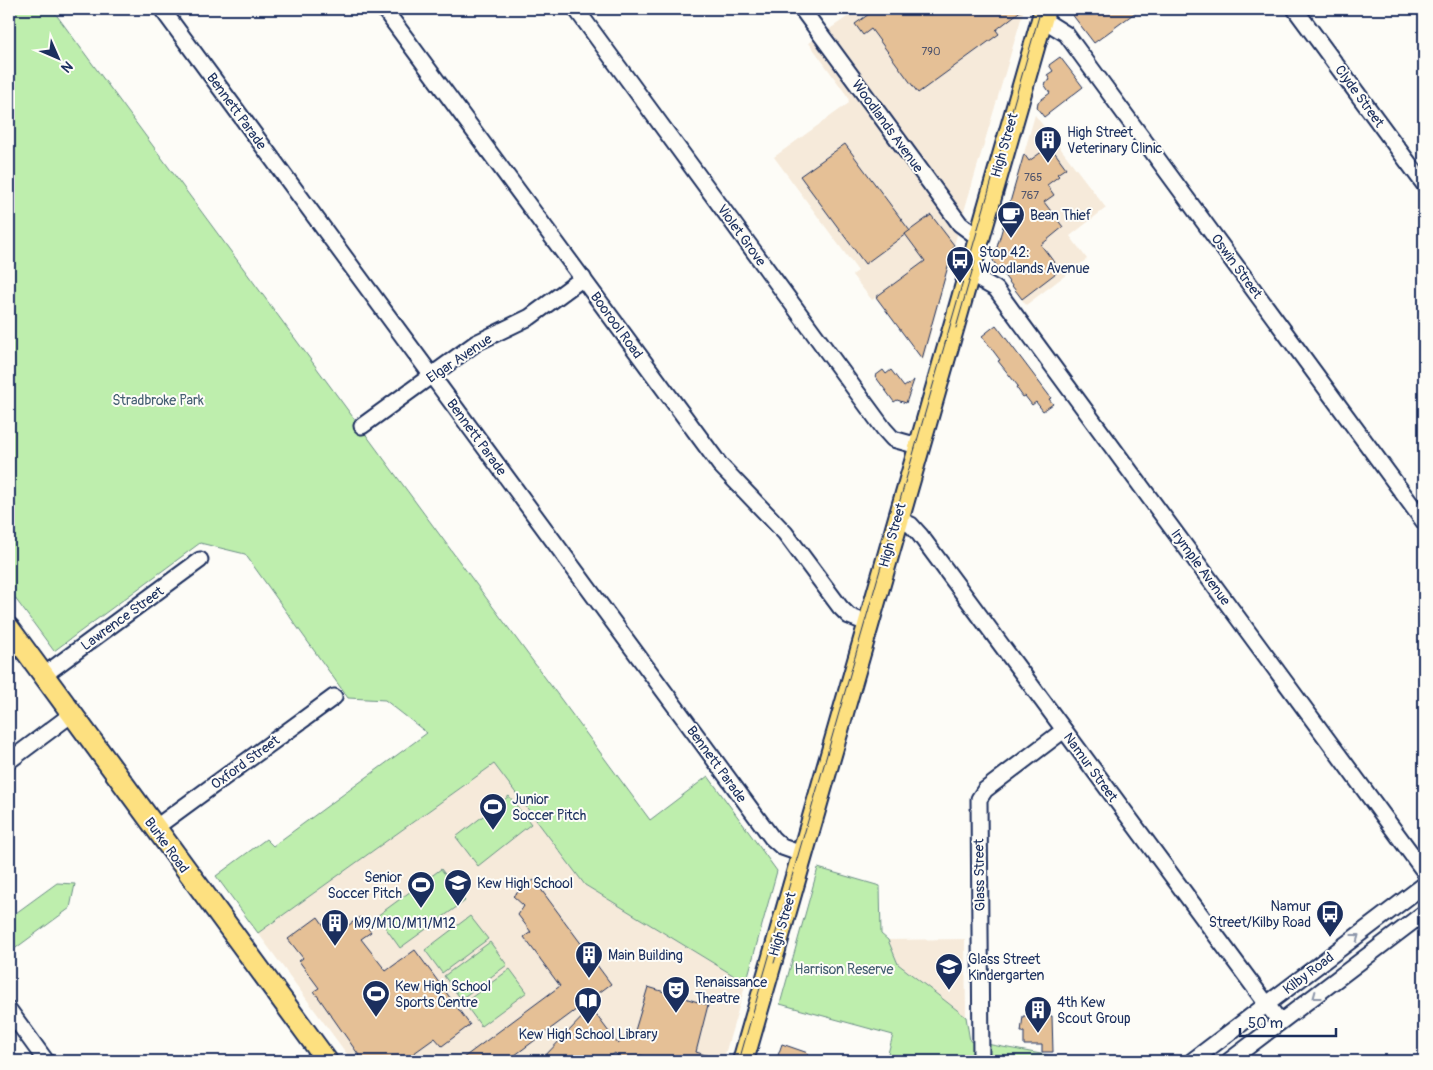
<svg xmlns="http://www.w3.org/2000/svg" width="1433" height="1070" viewBox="0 0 1433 1070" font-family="Pangolin,sans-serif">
	<rect width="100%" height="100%" fill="#fdfcf7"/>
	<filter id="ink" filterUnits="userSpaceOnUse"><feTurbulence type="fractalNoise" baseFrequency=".02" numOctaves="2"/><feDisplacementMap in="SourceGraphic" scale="10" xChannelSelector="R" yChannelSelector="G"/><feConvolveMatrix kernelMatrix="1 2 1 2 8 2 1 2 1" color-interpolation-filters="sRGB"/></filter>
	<g filter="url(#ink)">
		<g fill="#f6eada">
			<polygon points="859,9 1024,9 954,245 923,361 877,297 872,300 852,275 858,271 774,157 849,103 848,97 809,43"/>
			<polygon points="1035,115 1106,208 1070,236 1087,259 1026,305 993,261"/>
			<polygon points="494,764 585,885 746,983 723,1061 352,1061 258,933"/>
			<polygon points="965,939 966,1017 898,964 888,940"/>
		</g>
		<g fill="#beeead" stroke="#6c8e86">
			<polygon points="9,9 52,9 650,820 708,776 777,871 746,983 585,885 494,764 258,933 216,876 266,839 273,846 427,733 385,700 348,698 245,554 200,543 54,651 9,590"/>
			<polygon points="509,796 531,824 478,866 456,837"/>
			<polygon points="818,868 880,886 881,934 888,940 898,964 966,1017 970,1041 1079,1061 886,1061 893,1035 780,1004"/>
			<polygon points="441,869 465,901 400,948 377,916"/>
			<polygon points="57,883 75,884 70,908 9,953 9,918"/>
			<polygon points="470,916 488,939 442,973 425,950"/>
			<polygon points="490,942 507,965 461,999 444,976"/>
			<polygon points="510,969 527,992 481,1026 464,1003"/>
		</g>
		<g fill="#e5c096" stroke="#1b2f5e">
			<polygon points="876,9 1023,9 996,30 999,34 918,93 871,29 863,35 855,24"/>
			<polygon points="1068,9 1140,9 1094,43"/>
			<polygon points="1060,57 1083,87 1044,117 1037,108 1038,102 1050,93 1044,84 1050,80 1047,75 1053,71 1049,65"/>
			<polygon points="845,144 910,231 865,264 800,176"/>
			<polygon points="1050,146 1066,168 1057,174 1059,176 1047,185 1054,195 1044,202 1063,227 1041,245 1060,270 1022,299 993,261 1024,154 1029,161"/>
			<polygon points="931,215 954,245 922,359 876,297 925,261 905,234"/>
			<polygon points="996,325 1051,398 1049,399 1053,404 1043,411 1036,402 1032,405 1025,396 1023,397 1016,387 1018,386 998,361 1000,360 982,336"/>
			<polygon points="883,370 886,374 891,370 904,387 914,380 906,403 897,400 894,402 875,376"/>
			<polygon points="534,880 611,984 507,1061 459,1061 560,986 524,937 531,932 518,915 524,906 513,896"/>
			<polygon points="318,917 332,937 360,917 371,932 361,939 386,971 415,950 470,1025 442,1046 435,1038 403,1061 363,1061 314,991 319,988 299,961 303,958 288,939"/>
			<polygon points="648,987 708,1005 696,1052 718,1059 718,1061 659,1061 640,1055 634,1061 623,1061 615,1053 604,1061 540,1061 591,1008 618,1044 628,1035 634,1034"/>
			<polygon points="1023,1016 1052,1016 1053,1052 1042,1052 1042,1045 1024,1045 1024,1032 1021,1032"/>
			<polygon points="782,1044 808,1053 805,1061 776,1061"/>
		</g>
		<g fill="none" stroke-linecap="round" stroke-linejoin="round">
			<defs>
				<g id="minor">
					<polyline points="162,9 772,838 782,847 802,854"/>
					<polyline points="384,9 720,465 785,533 840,607 849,616 867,623"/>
					<polyline points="576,9 884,429 893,439 918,446"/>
					<polyline points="802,9 960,224 979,238"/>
					<polyline points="1295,9 1424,184"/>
					<polyline points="1042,19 1066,34 1424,522"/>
					<polyline points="968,273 996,289 1424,871"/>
					<polyline points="362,426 476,343 530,317 583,278"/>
					<polyline points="897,519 911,525 920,535 1280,1022"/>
					<polyline points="44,675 200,560"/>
					<polyline points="9,761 72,714"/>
					<polyline points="155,828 334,697"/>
					<polyline points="9,1010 46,1061"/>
					<polyline points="981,1061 979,799 985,790 1064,730"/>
					<polyline points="1192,1061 1424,885"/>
					<polyline points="1229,1061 1424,913"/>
				</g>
				<g id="major">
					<polyline points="9,628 327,1061"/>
					<polyline points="743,1061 1045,9"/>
				</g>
			</defs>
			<use href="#minor" stroke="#1b2f5e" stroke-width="19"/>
			<use href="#major" stroke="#1b2f5e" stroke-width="24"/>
			<use href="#minor" stroke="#fdfcf7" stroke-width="15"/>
			<use href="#major" stroke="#fde080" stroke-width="20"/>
			<g stroke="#1b2f5e" stroke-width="1">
				<polyline points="956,328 975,261"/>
				<polyline points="774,963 791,905"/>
				<polyline points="739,1061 1041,9"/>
			</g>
		</g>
		<defs><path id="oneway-chevron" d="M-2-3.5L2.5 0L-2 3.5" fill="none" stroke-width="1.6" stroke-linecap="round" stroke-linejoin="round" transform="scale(1.25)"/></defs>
		<g stroke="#8c96aa">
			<use href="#oneway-chevron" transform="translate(1356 937) rotate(-37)"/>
			<use href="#oneway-chevron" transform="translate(1316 996) rotate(143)"/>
		</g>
	</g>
	<defs>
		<symbol id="building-pin" viewBox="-11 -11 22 30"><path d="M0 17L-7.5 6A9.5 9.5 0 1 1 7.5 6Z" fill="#1b2f5e" stroke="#fdfcf7"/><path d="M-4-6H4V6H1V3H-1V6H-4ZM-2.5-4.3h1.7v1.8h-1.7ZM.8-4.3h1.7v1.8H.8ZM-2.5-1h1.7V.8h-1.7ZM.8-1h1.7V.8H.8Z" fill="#fff"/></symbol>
		<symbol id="cafe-pin" viewBox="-11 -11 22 30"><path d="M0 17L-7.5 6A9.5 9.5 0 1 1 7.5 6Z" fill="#1b2f5e" stroke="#fdfcf7"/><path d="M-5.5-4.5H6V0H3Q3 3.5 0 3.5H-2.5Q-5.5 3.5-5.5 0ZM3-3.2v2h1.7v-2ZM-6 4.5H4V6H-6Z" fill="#fff"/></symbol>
		<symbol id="bus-pin" viewBox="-11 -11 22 30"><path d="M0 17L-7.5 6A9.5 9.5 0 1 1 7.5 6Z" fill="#1b2f5e" stroke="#fdfcf7"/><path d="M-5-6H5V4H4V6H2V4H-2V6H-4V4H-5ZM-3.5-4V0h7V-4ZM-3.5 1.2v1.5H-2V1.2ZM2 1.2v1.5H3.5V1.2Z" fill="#fff"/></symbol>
		<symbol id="stadium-pin" viewBox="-11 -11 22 30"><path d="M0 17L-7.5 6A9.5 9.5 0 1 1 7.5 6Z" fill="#1b2f5e" stroke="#fdfcf7"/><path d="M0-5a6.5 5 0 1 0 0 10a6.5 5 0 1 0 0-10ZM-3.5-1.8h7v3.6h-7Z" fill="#fff"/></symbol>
		<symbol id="school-pin" viewBox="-11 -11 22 30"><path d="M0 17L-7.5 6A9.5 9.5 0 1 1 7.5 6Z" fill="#1b2f5e" stroke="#fdfcf7"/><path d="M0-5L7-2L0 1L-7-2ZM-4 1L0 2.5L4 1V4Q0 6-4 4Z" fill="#fff"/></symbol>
		<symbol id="theatre-pin" viewBox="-11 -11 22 30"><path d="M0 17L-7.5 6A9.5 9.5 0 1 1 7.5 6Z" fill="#1b2f5e" stroke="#fdfcf7"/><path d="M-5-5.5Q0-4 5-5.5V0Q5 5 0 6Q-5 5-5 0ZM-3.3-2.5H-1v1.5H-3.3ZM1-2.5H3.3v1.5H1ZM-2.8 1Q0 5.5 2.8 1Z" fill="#fff"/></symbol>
		<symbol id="library-pin" viewBox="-11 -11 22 30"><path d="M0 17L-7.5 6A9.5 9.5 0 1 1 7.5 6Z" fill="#1b2f5e" stroke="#fdfcf7"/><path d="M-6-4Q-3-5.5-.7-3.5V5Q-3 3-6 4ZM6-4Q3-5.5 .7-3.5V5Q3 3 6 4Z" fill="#fff"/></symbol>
	</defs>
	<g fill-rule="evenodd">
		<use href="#building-pin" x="1032" y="124" width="32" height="43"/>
		<use href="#cafe-pin" x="995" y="199" width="32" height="43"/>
		<use href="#bus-pin" x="944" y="244" width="32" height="43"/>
		<use href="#stadium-pin" x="477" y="791" width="32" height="43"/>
		<use href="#school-pin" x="442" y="867" width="32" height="43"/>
		<use href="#stadium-pin" x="405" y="869" width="32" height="43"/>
		<use href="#bus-pin" x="1314" y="898" width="32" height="43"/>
		<use href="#building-pin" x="319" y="907" width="32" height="43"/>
		<use href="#building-pin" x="573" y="939" width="32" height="43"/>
		<use href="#school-pin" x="933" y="951" width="32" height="43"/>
		<use href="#theatre-pin" x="660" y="974" width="32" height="43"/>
		<use href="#stadium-pin" x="360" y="978" width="32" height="43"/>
		<use href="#library-pin" x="572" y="985" width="32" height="43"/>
		<use href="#building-pin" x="1022" y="994" width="32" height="43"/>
	</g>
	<g text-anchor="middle" stroke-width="4" stroke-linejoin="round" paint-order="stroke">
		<g font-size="11" fill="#4e536c">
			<text x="931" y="55">790</text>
			<text x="1033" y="181">765</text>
			<text x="1030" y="199">767</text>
		</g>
		<g font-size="14" fill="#1b2f5e" stroke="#fdfcf7">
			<text transform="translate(1360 96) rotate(54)" y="5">Clyde Street</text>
			<text transform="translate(237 111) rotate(54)" y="5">Bennett Parade</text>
			<text transform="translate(888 126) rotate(54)" y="5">Woodlands Avenue</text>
			<text transform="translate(1004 145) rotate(-74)" y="5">High Street</text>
			<text transform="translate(742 235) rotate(54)" y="5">Violet Grove</text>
			<text transform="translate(1237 266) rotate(54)" y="5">Oswin Street</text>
			<text transform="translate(617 325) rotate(54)" y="5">Boorool Road</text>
			<text transform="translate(459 358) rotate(-34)" y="5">Elgar Avenue</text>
			<text transform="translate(477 437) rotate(54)" y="5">Bennett Parade</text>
			<text transform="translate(892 535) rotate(-74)" y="5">High Street</text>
			<text transform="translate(1201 567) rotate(54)" y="5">Irymple Avenue</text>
			<text transform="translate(122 618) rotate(-36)" y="5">Lawrence Street</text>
			<text transform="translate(245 762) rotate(-36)" y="5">Oxford Street</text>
			<text transform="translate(717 764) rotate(54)" y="5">Bennett Parade</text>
			<text transform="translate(1091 767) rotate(54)" y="5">Namur Street</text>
			<text transform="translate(167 845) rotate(54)" y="5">Burke Road</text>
			<text transform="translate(979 875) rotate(-91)" y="5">Glass Street</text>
			<text transform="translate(782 924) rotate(-74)" y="5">High Street</text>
			<text transform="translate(1308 973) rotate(-37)" y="5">Kilby Road</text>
		</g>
		<g font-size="14" fill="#1b2f5e" stroke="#fdfcf7" text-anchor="start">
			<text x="1067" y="137">High Street<tspan x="1067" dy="16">Veterinary Clinic</tspan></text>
			<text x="1030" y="220">Bean Thief</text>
			<text x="979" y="257">Stop 42:<tspan x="979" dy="16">Woodlands Avenue</tspan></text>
			<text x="512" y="804">Junior<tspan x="512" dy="16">Soccer Pitch</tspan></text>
			<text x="402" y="882" text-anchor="end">Senior<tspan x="402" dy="16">Soccer Pitch</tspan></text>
			<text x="477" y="888">Kew High School</text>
			<text x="1311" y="911" text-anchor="end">Namur<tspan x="1311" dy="16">Street/Kilby Road</tspan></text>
			<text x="354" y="928">M9/M10/M11/M12</text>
			<text x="608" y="960">Main Building</text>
			<text x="968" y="964">Glass Street<tspan x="968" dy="16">Kindergarten</tspan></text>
			<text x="695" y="987">Renaissance<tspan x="695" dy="16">Theatre</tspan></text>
			<text x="395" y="991">Kew High School<tspan x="395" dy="16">Sports Centre</tspan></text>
			<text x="1057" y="1007">4th Kew<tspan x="1057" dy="16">Scout Group</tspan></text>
			<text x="588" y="1039" text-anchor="middle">Kew High School Library</text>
		</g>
		<g font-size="14" fill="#445f72" stroke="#fdfcf7">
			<text x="158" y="405">Stradbroke Park</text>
			<text x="844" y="974">Harrison Reserve</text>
		</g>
	</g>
	<rect width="1433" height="1070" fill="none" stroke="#fdfcf7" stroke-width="30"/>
	<rect x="15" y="15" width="1403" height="1040" fill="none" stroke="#1b2f5e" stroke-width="2" filter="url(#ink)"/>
	<g transform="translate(58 58) rotate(135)" stroke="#fdfcf7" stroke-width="4" paint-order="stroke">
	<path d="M0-4L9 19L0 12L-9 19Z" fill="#1b2f5e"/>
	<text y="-8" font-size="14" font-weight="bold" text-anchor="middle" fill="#1b2f5e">N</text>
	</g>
	<path d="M1240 1028v8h96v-8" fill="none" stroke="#1b2f5e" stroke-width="2.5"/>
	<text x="1248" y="1028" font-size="15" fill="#1b2f5e" stroke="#fdfcf7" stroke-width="4" paint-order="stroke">50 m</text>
</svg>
